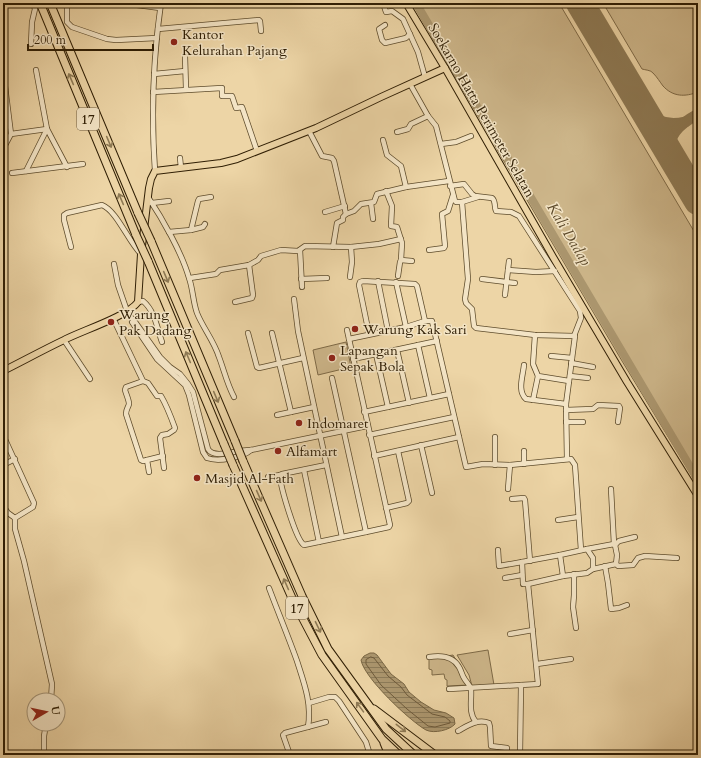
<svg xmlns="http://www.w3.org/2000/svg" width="701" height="758" viewBox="0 0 701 758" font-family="Cardo,serif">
	<defs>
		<pattern id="water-rules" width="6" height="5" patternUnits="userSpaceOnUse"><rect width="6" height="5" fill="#ac976f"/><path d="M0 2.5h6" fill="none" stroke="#8c7b59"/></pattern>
	</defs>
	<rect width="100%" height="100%" fill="#edd5a6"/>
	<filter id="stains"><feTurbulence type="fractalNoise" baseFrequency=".005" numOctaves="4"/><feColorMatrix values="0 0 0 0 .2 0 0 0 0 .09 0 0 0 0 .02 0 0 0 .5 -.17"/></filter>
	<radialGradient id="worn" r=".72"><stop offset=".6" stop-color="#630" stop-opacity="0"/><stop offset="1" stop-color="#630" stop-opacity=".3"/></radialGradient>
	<g fill="#cdb68a" stroke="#7e6a47">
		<polygon points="412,3 559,3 698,238 698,486 622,361 498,151 494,143 496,141 494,139 491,138"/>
		<path d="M603,3H698V92C685,97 673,97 663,86C660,82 657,77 653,73C651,70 645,70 642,69Z"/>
		<polygon points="346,342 351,367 318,375 313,350"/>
		<polygon points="488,650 494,685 472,686 469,675 457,655"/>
		<polygon points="453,655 466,677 468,685 447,686 447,680 445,679 444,674 432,675 432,670 429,669 429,659"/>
	</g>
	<path fill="url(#water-rules)" stroke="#7a6744" d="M370,653H374L377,655L391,674L404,684L409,692L421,702L434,710L446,713L454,718L455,724C450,730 434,734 426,730C410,721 364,678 361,660L364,656Z"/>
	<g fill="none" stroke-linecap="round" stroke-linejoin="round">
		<polygon stroke="#6e5a3a" stroke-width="1" points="371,657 374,658 388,676 401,687 407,695 432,714 445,717 450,721 450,723 435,727 428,726 407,709 381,685 366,664 366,660"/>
		<polyline stroke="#ac976f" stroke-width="8" points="416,3 698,480"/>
		<g stroke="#8e7a55" stroke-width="11">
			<path d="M644,110C655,122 668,126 685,122"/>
			<path d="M674,160C663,136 680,124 698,114"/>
			<polyline points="674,161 691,182 698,187"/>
		</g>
		<polyline stroke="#8e7a55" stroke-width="28" points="580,3 698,201"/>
		<defs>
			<g id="minor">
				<polyline points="67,3 67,22 72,27 107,39 116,40 157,38"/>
				<polyline points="383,3 386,12 392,11 403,19 418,52 425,77"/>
				<polyline points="137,5 160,8"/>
				<polyline points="385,25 379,29 382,40 385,43 406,38 410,34"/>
				<polyline points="158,29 259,20 260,21 261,31"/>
				<polyline points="31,44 32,22 35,9 33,3"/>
				<polyline points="185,56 186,89"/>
				<polyline points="3,70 11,134 3,149"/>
				<polyline points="154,74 185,71"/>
				<polyline points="410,84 428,116 436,126 455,201 456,202 462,202 478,197"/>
				<polyline points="153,92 222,88 222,96 232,96 236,108 242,107 257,151"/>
				<polyline points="309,131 322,156 332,158 334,161 346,214"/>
				<polyline points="397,132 408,129 411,124 428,116"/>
				<polyline points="11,134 47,129 67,167"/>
				<polyline points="383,140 387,155 401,166 406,187"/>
				<polyline points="441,144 456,142 471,136"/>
				<polyline points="180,158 181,168"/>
				<polyline points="26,171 47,129 36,70"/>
				<path d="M155,171C151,115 153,59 161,3"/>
				<polyline points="12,173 83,164"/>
				<path d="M450,186L464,184L472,194L475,196L492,198C496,201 494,207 496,211L511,212L519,216L580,311L581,318L574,336"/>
				<polyline points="386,191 392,206 391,226 397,227 402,243 401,260"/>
				<path d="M148,197C162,218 182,253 189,278C193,289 193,302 197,313C203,328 214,341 219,357C224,370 227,384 234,397"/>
				<polyline points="462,202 468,279 465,299 466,303 472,309 474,326 476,328 535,335 575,336 566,404 567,459"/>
				<polyline points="152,203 169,201"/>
				<polyline points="371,203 373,219"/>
				<polyline points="325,212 345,206"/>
				<polyline points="191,230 203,227 205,224"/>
				<polyline points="169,232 191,230 198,201 199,199 211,197"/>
				<path d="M71,247L64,220V215L67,213L102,205C117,211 128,241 141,254"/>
				<polyline points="333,247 337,223 343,220 343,217 346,214 354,211 361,204 374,202 377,194 406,187 449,181"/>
				<polyline points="300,250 302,287"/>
				<polyline points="429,250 444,248 445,246 442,214 448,211 453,195"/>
				<polyline points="114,264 118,285 128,314"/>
				<polyline points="508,270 536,272 555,271"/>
				<polyline points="398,276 400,262 401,260 412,261"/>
				<polyline points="350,277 352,262 351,247"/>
				<polyline points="190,278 216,274 220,270 249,265 258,260 261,256 281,250 298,251 305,246 351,247 379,244 401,239"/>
				<polyline points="301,279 327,278"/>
				<polyline points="482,279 515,283"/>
				<polyline points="378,281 388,331"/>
				<polyline points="396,282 406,327"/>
				<polyline points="505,295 509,261"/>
				<polyline points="294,299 298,331 342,537"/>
				<path d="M138,302L143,301C155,311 157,328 162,342"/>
				<polyline points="235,302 252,298 253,295 249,265"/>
				<path d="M130,317L133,319L160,357L170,367L180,374L188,384L193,392L208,449C214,460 239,449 251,450L367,426"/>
				<path d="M113,318L143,381L148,383L157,396H161C167,406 171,417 175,428L174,430L168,434L162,435L160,438L164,468"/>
				<path d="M132,322L157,359L185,385L189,395L203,452L207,458C218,462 242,458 251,450"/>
				<polyline points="347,330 390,525 389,527 366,532"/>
				<polyline points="248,333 257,367 259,368 303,358"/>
				<polyline points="272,333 291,412"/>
				<polyline points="369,334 359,285 360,282 363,281 415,284 417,286 425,321"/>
				<polyline points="535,335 533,364 538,376 569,381"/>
				<polyline points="349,339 406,327 425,321 432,321 466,467 483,464 510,465 571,459 575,465 581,550"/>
				<polyline points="64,340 90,379"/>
				<polyline points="418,345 430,398"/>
				<polyline points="397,350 409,403"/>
				<polyline points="376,354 388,407"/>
				<polyline points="551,356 572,358"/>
				<polyline points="353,359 437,341"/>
				<polyline points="571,363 593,367"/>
				<path d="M524,365C523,376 517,391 526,399L566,404"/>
				<polyline points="570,376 588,378"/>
				<path d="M143,381L126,387L125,390C126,394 129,400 129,404C128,408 126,409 126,414L141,460L143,461L147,460"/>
				<polyline points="533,400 538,376"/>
				<polyline points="566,410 593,409 598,405 619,406 620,408 618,422"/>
				<polyline points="364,412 449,394"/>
				<polyline points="277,415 314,407"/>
				<polyline points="566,422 583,422"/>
				<polyline points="3,435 34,503 33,507 15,518"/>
				<polyline points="369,435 454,417"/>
				<polyline points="495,437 495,465"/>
				<polyline points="421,445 432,493"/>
				<polyline points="374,456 459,437"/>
				<polyline points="524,464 524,451"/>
				<polyline points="3,465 15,459"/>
				<path d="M326,465L282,474L280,475C280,486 296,540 304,545L366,532L332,378"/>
				<polyline points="304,470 319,542"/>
				<polyline points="149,472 147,460 163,456"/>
				<polyline points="268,477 280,475"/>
				<polyline points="508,489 510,465"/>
				<polyline points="611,489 614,544"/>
				<polyline points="512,499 524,498 525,500 530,561"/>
				<polyline points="3,506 8,513 15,518"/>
				<polyline points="386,508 407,503 409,501 398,451"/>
				<polyline points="15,518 15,529 24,561 52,684 51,700"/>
				<polyline points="558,520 578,517"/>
				<polyline points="615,545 619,541 635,537"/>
				<polyline points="498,550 499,566 522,562"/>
				<polyline points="560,555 522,562 523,584 528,584 563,576 587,573 593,569 616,564 617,555 615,545 614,544 587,549"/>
				<polyline points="616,564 618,566 633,565 638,558 645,556 677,558"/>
				<polyline points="605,566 608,583 611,609 619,608 627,605"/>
				<polyline points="574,574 574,595 573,607 576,628"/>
				<polyline points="563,576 560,555 587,549 593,558 593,569"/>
				<polyline points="505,578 522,575"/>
				<path d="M269,588C278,612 288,636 297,661C304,683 312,703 308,727"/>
				<polyline points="510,634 533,630"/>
				<path d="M429,657C441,655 453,656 459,667C461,670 462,675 464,678C466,682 470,685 471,689C472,700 468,713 476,722"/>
				<polyline points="537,664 571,659"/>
				<polyline points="449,689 538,684 528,584"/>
				<polyline points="309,703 329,697 335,697 339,701 366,742 370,755"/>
				<path d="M458,731C467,726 478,718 489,723L490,727L491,746L507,748L506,755"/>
				<polyline points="44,755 44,736 46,724"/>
				<polyline points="290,755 283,735 285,733 326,722"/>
				<polyline points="520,755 521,685"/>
			</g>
			<g id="major">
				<polyline points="406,3 445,68 553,257 627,382 698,496"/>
				<path d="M3,371C23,361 43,350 64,340C81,331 128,316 138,302L141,254L149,188L151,179L155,171L221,163L237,159L316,128L381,97L445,68"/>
			</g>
			<g id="highway">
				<polyline points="40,3 136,235"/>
				<polyline points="50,3 138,213"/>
				<polyline points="151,241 235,441"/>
				<polyline points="148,261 224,444"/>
				<polyline points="243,461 302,596 328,649 386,729 414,755"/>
				<polyline points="233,465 292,598 322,655 382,739 399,755"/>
				<polyline points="374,709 435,755"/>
				<polyline points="384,743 389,755"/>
			</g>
		</defs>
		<use href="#minor" stroke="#5e4c2c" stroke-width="6"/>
		<use href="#major" stroke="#2f1e04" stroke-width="8"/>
		<use href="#highway" stroke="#2f1e04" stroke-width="9"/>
		<use href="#minor" stroke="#f3e4c5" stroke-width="4.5"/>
		<use href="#major" stroke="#edd5a6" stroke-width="6"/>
		<use href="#highway" stroke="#edd5a6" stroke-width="7"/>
		<defs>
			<g id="highway-bridge">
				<polyline points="138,213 151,241"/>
				<polyline points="136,235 148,261"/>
				<polyline points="235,441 243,461"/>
				<polyline points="224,444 233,465"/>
			</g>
		</defs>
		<use href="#highway-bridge" stroke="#2f1e04" stroke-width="9" stroke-linecap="butt"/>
		<use href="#highway-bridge" stroke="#edd5a6" stroke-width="7"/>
	</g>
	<defs><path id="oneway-shaft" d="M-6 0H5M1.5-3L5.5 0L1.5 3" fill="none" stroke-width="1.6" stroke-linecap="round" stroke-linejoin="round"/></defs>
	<g stroke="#8e7a55">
		<use href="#oneway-shaft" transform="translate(71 79) rotate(-113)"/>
		<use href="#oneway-shaft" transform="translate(109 142) rotate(67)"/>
		<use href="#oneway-shaft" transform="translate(121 199) rotate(-113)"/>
		<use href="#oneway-shaft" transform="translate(166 277) rotate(67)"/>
		<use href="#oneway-shaft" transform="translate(188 357) rotate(-113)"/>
		<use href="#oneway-shaft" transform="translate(216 397) rotate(67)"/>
		<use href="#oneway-shaft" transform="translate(259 496) rotate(66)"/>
		<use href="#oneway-shaft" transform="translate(286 584) rotate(-114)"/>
		<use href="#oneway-shaft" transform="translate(318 627) rotate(64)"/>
		<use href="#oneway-shaft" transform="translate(360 707) rotate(-126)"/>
		<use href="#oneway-shaft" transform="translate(401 728) rotate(38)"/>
	</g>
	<g fill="#8f2418" stroke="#f3e4c5" stroke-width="1.5">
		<circle cx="174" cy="42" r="4"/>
		<circle cx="111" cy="322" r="4"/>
		<circle cx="355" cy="329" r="4"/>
		<circle cx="332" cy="358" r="4"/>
		<circle cx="299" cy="423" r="4"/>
		<circle cx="278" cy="451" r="4"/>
		<circle cx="197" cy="478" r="4"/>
	</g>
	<g text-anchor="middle" stroke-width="3" stroke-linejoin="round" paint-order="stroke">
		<g fill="#f3e4c5" stroke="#6a593e" stroke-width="1">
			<rect x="77" y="108" width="22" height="22" rx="3"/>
			<rect x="286" y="597" width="22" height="22" rx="3"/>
		</g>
		<g font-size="13" font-weight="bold" fill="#2f1e04">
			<text x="88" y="124">17</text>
			<text x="297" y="613">17</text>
		</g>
		<g font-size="14" fill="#2f1e04" stroke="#f3e4c5" text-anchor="start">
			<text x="182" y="39">Kantor<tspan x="182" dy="16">Kelurahan Pajang</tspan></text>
			<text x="119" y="319">Warung<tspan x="119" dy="16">Pak Dadang</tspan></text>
			<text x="363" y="334">Warung Kak Sari</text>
			<text x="340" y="355">Lapangan<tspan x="340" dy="16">Sepak Bola</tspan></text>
			<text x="307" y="428">Indomaret</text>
			<text x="286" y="456">Alfamart</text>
			<text x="205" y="483">Masjid Al-Fath</text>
		</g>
		<g font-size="14" fill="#2f1e04" stroke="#f3e4c5">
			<text transform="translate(482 110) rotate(60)" y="5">Soekarno Hatta Perimeter Selatan</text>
		</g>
		<g font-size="15" font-style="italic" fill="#5b4829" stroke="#f3e4c5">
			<text transform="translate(569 234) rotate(59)" y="5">Kali Dadap</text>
		</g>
	</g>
	<rect width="701" height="758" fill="none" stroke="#edd5a6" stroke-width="16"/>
	<rect x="4" y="4" width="693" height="750" fill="none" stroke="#2f1e04" stroke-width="2"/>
	<rect x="8" y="8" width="685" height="742" fill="none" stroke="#2f1e04"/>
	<g transform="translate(46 712) rotate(81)"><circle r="19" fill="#f3e4c5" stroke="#a59578"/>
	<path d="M0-3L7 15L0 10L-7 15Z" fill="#8f2418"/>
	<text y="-6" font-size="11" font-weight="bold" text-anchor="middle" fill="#2f1e04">U</text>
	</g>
	<path d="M28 44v6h125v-6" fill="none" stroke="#2f1e04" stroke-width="2"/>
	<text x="34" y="44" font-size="12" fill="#2f1e04" stroke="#f3e4c5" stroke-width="3" paint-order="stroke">200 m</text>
	<rect width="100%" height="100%" filter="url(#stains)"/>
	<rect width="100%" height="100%" fill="url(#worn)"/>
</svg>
